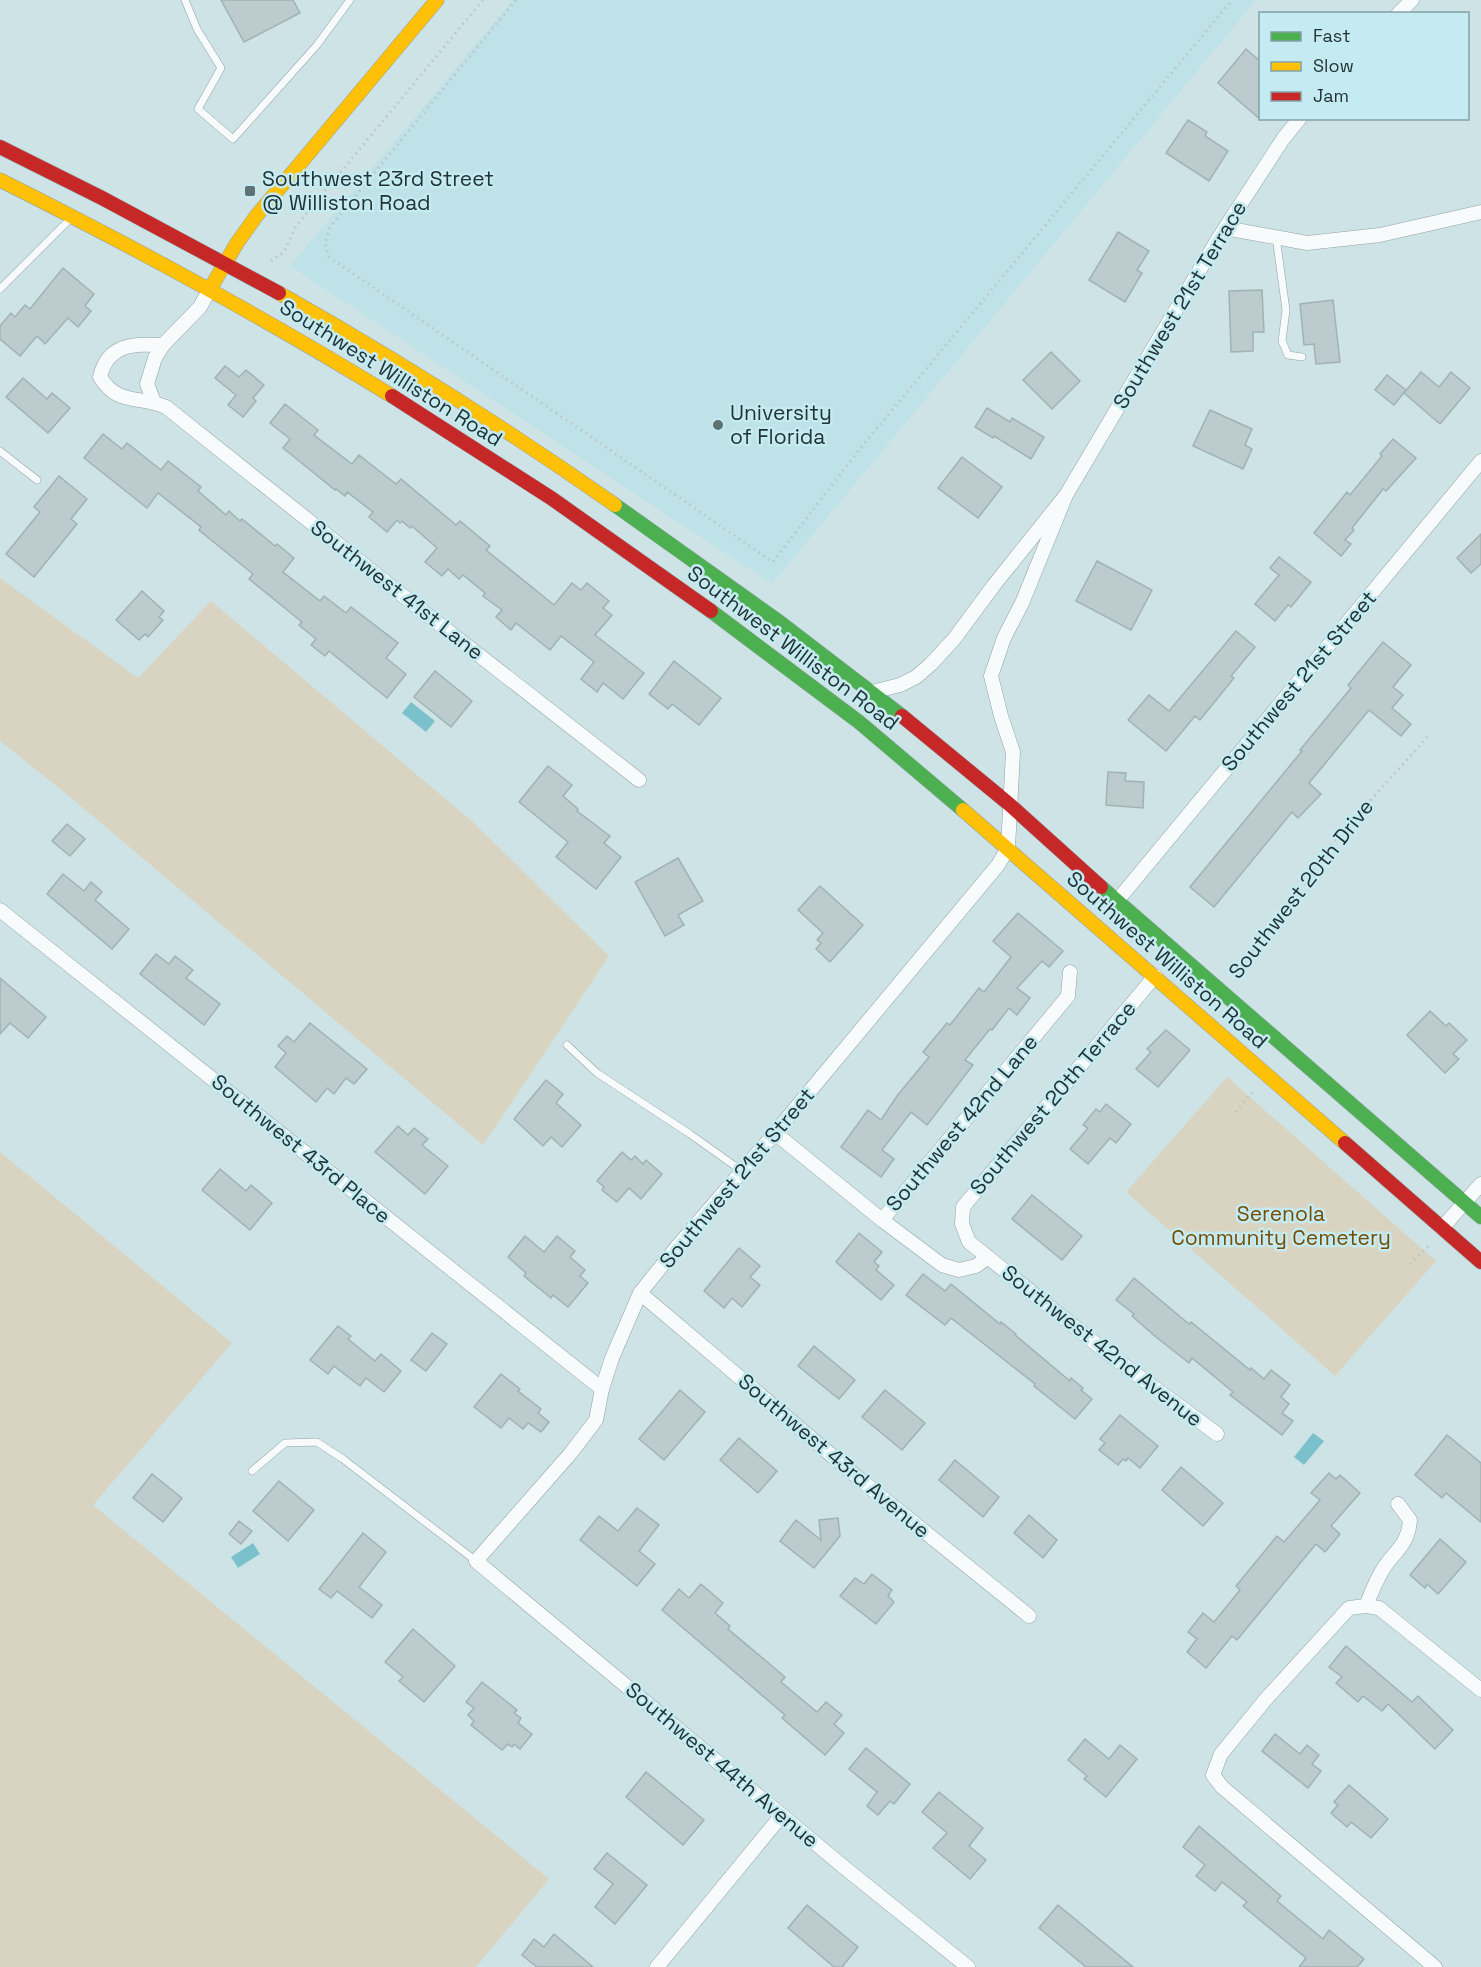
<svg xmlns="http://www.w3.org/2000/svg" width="1481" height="1967" viewBox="0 0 1481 1967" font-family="'Space Grotesk',sans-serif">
	<rect width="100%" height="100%" fill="#cee3e6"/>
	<polygon fill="#bee2e8" points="513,0 1256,0 772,584 290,266"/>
	<g fill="#d9d4c2">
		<polygon points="0,578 138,678 211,601 473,822 609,956 483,1145 63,791 0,741"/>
		<polygon points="1227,1077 1436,1261 1335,1376 1126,1192"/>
		<polygon points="0,1152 232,1343 93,1505 549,1879 476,1967 0,1967"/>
	</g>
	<g fill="#7bc1cc">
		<polygon points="411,702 435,721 426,732 402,713"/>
		<polygon points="1313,1433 1324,1441 1304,1465 1294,1457"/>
		<polygon points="253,1543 260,1554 238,1568 231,1557"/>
	</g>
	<g fill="#bbcbce" stroke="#a1b2b4" stroke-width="1.5">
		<polygon points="221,0 293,0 300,13 244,42"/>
		<polygon points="1246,49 1260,61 1260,119 1218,83"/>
		<polygon points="1188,120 1207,132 1205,136 1228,151 1209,181 1166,153"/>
		<polygon points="1118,232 1149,251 1137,270 1142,273 1125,302 1089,280"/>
		<polygon points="63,268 94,294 85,306 91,311 78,327 68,318 45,344 37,336 20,356 0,339 0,326 11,313 15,317 25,305 30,309"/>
		<polygon points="1262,290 1264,332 1253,332 1253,351 1231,352 1229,291"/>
		<polygon points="1333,300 1340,362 1316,364 1314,344 1304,345 1300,304"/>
		<polygon points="1051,352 1080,381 1052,409 1023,380"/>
		<polygon points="225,366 239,377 246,370 264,385 253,398 256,401 243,417 228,405 236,395 215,378"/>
		<polygon points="1421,372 1439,387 1451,372 1470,388 1440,424 1404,393"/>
		<polygon points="1387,375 1406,390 1394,405 1375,390"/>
		<polygon points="23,378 47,399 52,393 70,408 48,433 6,397"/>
		<polygon points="285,404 318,430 314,435 352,464 359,455 396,484 401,479 456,525 460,521 490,546 486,550 554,605 572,583 581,590 587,583 609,601 603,608 612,615 595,635 644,673 623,699 603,683 597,692 581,679 594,662 561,636 550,650 516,623 511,630 496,617 502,610 483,596 485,593 463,575 459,579 448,569 442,576 425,562 437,548 412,526 410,528 402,521 400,523 397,520 387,532 369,517 373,512 347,492 345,496 336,489 335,490 283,448 290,439 270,423"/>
		<polygon points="987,408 1010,422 1012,418 1044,437 1031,459 994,436 993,438 975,427"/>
		<polygon points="1210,410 1252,429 1245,445 1252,449 1243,469 1193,446"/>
		<polygon points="103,434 122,449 127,443 161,470 168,461 201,487 198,491 226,515 229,511 240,521 242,519 275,546 277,544 294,558 283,572 320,601 324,596 346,613 351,607 398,643 386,658 406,674 387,698 329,651 325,656 311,645 316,639 299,625 302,622 249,579 253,574 199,530 201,527 158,493 147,508 84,458"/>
		<polygon points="1393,439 1416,458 1386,491 1383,489 1352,528 1354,530 1345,540 1351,544 1341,556 1314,533 1347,492 1350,495 1382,456 1380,454"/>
		<polygon points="962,457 1002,487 978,518 938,488"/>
		<polygon points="59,476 87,499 71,519 77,524 34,577 6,554 40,512 34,507"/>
		<polygon points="1481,534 1481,564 1471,573 1457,558"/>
		<polygon points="1279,557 1311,582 1291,607 1288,605 1275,621 1255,604 1279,575 1270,568"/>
		<polygon points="1097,561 1152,590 1131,630 1076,601"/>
		<polygon points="142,591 164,611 159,617 163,620 148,637 145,634 139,640 116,620"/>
		<polygon points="1236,631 1255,647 1231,676 1234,678 1200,720 1195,716 1166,751 1128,720 1149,695 1169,711"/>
		<polygon points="1383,642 1411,665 1393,687 1403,695 1392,708 1411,724 1401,736 1369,710 1309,783 1321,794 1298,818 1292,812 1214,907 1190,887 1302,751 1300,750 1351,688 1348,685"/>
		<polygon points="674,661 721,698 699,725 672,704 668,709 649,694"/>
		<polygon points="435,671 472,701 451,727 414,697"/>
		<polygon points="548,766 572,785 563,796 578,809 577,811 610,836 604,843 621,857 596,889 556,857 568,842 519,802"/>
		<polygon points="1108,772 1126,773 1125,781 1144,782 1143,808 1106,805"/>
		<polygon points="67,824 85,839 70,856 52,841"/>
		<polygon points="678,858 703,901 678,915 684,925 665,936 635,882"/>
		<polygon points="63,874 84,891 91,882 102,892 95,900 129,929 112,949 47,894"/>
		<polygon points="820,886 863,925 830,962 816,949 821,943 817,940 823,933 798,910"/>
		<polygon points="1018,913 1063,951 1049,967 1042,961 1017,988 1030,998 1017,1015 1009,1008 992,1030 990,1029 965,1060 973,1065 927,1125 911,1112 882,1150 894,1159 881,1177 841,1147 868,1110 881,1120 897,1096 929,1057 923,1052 947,1023 950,1025 979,988 984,992 1011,957 993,941"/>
		<polygon points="156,954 169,964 175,956 193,970 186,978 220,1004 204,1025 140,974"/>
		<polygon points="0,978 46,1017 28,1038 10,1023 0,1034"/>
		<polygon points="1430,1011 1446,1026 1449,1023 1467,1040 1453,1054 1459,1059 1445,1073 1407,1035"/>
		<polygon points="310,1023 367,1069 354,1084 346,1078 334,1094 327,1088 316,1102 275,1067 286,1053 278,1046 287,1036 294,1042"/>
		<polygon points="1166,1030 1190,1050 1158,1087 1136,1069 1151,1052 1147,1049"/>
		<polygon points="546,1080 563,1094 556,1103 581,1125 562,1147 551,1137 543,1146 514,1119"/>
		<polygon points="1106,1104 1131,1124 1116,1143 1110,1138 1088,1164 1070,1149 1088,1128 1083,1125 1096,1109 1100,1112"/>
		<polygon points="398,1126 408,1135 414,1128 428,1139 422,1145 448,1166 425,1194 375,1152"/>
		<polygon points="622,1152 631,1160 635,1156 643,1164 646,1160 662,1174 641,1199 629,1188 617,1202 602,1190 604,1187 597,1181"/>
		<polygon points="220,1169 246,1191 251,1185 272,1203 250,1230 202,1190"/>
		<polygon points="1032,1195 1082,1236 1062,1260 1012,1219"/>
		<polygon points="859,1233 882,1252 874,1262 879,1266 876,1270 894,1285 881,1300 836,1262"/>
		<polygon points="525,1236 544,1252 557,1236 575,1251 570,1257 585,1270 580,1276 588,1283 568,1307 553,1295 551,1298 524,1276 526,1273 508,1257"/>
		<polygon points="739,1248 760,1266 750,1277 760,1285 742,1307 732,1298 724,1308 704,1291"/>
		<polygon points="923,1274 945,1291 951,1284 1000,1324 1001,1322 1016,1334 1015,1335 1070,1381 1071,1378 1083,1388 1081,1390 1092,1399 1075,1419 1034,1386 1035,1384 951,1318 945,1325 906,1295"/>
		<polygon points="1134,1278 1189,1324 1191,1322 1250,1370 1251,1368 1264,1379 1271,1370 1290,1385 1281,1397 1289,1404 1282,1413 1293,1421 1282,1435 1230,1395 1233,1392 1192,1358 1189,1363 1156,1337 1132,1316 1134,1314 1116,1300"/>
		<polygon points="338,1326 351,1336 348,1339 375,1361 381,1354 401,1371 384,1392 366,1378 360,1386 334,1366 328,1374 310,1360"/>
		<polygon points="432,1333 447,1344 426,1371 411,1360"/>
		<polygon points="814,1346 855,1380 839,1399 798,1366"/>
		<polygon points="501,1374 520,1389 518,1391 541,1409 538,1413 549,1422 541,1432 528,1423 523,1429 509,1418 501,1428 474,1407"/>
		<polygon points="680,1390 705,1412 664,1460 639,1439"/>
		<polygon points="885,1390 925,1423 902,1450 862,1417"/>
		<polygon points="1120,1415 1158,1446 1140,1468 1128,1458 1126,1461 1123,1459 1118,1465 1099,1450 1105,1443 1100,1439"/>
		<polygon points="1447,1435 1481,1463 1481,1522 1446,1493 1442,1498 1415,1475"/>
		<polygon points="739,1438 777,1471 758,1493 720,1460"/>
		<polygon points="955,1460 999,1497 983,1517 939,1480"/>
		<polygon points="1181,1467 1223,1503 1203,1526 1162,1490"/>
		<polygon points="1329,1473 1336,1479 1340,1475 1360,1493 1331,1526 1340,1534 1325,1552 1316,1544 1237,1640 1232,1636 1206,1668 1187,1652 1197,1639 1188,1632 1203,1613 1214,1622 1240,1590 1236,1586 1277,1536 1284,1542 1320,1500 1311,1493"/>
		<polygon points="152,1474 182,1498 163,1522 133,1498"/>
		<polygon points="279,1481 314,1510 288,1541 253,1511"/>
		<polygon points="637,1508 659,1525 639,1551 655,1564 637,1586 580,1540 599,1516 618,1531"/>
		<polygon points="1029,1515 1057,1540 1043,1558 1014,1533"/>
		<polygon points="838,1518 840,1536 814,1568 780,1541 796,1520 821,1540 819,1520"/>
		<polygon points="239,1521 252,1531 241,1544 229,1534"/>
		<polygon points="363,1533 386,1552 359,1587 382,1605 372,1618 337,1591 331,1598 319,1589"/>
		<polygon points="1440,1539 1466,1562 1438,1594 1427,1584 1425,1588 1410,1575"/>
		<polygon points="872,1574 892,1590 888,1596 894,1602 876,1624 840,1596 855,1578 864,1584"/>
		<polygon points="701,1584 723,1603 715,1613 730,1626 728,1629 785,1677 781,1682 817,1712 826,1702 842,1715 834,1724 844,1733 825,1755 782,1718 785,1715 662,1610 679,1589 689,1598"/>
		<polygon points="413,1629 455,1666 424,1702 399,1681 403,1677 385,1662"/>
		<polygon points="1346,1646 1412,1702 1418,1696 1453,1730 1435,1749 1388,1704 1382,1711 1363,1696 1358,1702 1336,1683 1342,1677 1329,1667"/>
		<polygon points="482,1682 517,1710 514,1713 521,1718 518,1723 532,1734 520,1749 514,1744 512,1747 508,1744 502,1750 471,1725 474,1721 468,1715 474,1708 466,1702"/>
		<polygon points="1275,1734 1300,1754 1307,1745 1319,1755 1312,1764 1321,1771 1308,1788 1262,1751"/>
		<polygon points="1085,1739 1109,1759 1120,1745 1137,1759 1106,1797 1084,1779 1087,1776 1068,1760"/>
		<polygon points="866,1748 910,1784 894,1804 890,1801 878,1815 867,1806 877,1792 849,1769"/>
		<polygon points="646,1772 704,1820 683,1845 626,1797"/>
		<polygon points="1349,1785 1388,1819 1371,1838 1351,1822 1347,1827 1331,1813 1338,1805 1334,1802"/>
		<polygon points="939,1792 983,1828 969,1846 986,1860 970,1879 933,1848 947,1833 922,1812"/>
		<polygon points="1199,1826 1281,1896 1277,1901 1323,1939 1329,1930 1364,1959 1357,1967 1299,1967 1306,1958 1243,1906 1247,1902 1222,1882 1215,1891 1196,1876 1205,1865 1183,1847"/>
		<polygon points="607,1853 647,1885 615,1924 595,1907 613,1884 594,1869"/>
		<polygon points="807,1905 858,1947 842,1967 834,1967 788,1928"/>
		<polygon points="1058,1905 1133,1967 1086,1967 1039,1928"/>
		<polygon points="554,1934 593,1967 537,1967 522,1955 534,1939 544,1947"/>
	</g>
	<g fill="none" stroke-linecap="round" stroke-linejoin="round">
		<defs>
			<g id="lane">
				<polyline points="185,0 197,29 221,68 198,109 233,139 317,45 350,0"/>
				<polyline points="1276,237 1286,310 1282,341 1288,355 1302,357"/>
				<polyline points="0,289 68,221"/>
				<polyline points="0,451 37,480"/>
				<polyline points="567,1045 597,1073 690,1134 742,1171"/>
				<polyline points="252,1471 285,1443 317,1442 343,1459 476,1561"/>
			</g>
			<g id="street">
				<polyline points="1398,14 1412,0"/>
				<polyline points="1225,228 1307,243 1380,235 1481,212"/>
				<path d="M163,345C134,344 108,343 100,377C118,406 138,395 166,407L402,595L639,780"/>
				<polyline points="154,402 147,384 155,358 163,345 200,307 210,289"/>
				<polyline points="872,692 900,685 916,677 931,664 954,639 994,585 1066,495 1218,239 1283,139 1300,118"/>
				<polyline points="1117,901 1481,461"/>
				<polyline points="0,910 602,1389"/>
				<polyline points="1155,976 963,1207 962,1224 969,1242 1110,1355 1217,1434"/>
				<polyline points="775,1133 882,1220 942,1265 959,1270 976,1266 988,1257"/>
				<polyline points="882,1220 1068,996 1070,972"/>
				<polyline points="1442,1228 1481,1184"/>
				<polyline points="640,1293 862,1481 1029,1616"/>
				<path d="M1366,1606C1372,1591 1378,1575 1388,1562C1400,1547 1408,1542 1410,1520L1398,1504"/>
				<polyline points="657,1967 782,1815"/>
				<polyline points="968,1967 845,1868 476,1561 570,1454 596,1420 602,1389 612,1358 640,1293 676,1248 775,1133 998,865 1008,848 1013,752 1001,716 991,676 1004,638 1022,603 1066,495"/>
				<polyline points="1435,1967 1222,1787 1213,1775 1221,1754 1266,1699 1349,1608 1366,1606 1379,1608 1481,1690"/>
			</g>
			<g id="fast">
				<polyline points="615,505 778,621 902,716"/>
				<polyline points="711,611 859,722 963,810"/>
				<polyline points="1101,887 1481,1217"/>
			</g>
			<g id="slow">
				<path d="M0,180C134,247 265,318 392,396"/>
				<polyline points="210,289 237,243 257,215 437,0"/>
				<path d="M279,293C394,358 507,429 615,505"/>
				<polyline points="963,810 1345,1143"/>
			</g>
			<g id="jam">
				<polyline points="0,147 102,198 279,293"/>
				<polyline points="392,396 551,498 711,611"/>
				<polyline points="902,716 1009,804 1101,887"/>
				<polyline points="1345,1143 1481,1262"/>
			</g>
		</defs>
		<use href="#lane" stroke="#91a2a4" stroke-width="8"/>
		<use href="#street" stroke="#91a2a4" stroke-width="15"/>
		<use href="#fast" stroke="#91a2a4" stroke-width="15"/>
		<use href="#slow" stroke="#91a2a4" stroke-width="15"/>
		<use href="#jam" stroke="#91a2a4" stroke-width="15"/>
		<g stroke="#bdc4c5" stroke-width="3" stroke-dasharray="1.5 4.5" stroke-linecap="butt">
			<polyline points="516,0 330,227 325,244 329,257 773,562 859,450 1232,0"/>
			<polyline points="271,261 284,252 296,226 483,0"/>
			<polyline points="1234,975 1311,875 1325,851 1430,734"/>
			<polyline points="1236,1112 1254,1090"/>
			<polyline points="1410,1264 1430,1244"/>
		</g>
		<use href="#lane" stroke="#f8fbfb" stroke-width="7"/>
		<use href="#street" stroke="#f8fbfb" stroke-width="14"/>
		<use href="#fast" stroke="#4caf50" stroke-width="14"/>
		<use href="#slow" stroke="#ffc107" stroke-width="14"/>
		<use href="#jam" stroke="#c62828" stroke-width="14"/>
	</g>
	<g fill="#5f7173" stroke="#c4ebf1" stroke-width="2">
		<rect x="244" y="185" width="12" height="12" rx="3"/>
		<circle cx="718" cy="425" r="6"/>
	</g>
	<g text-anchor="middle" stroke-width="5" stroke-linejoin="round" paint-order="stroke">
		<g font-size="21" fill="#233335" stroke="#c4ebf1" text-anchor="start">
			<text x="262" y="186">Southwest 23rd Street<tspan x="262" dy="24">@ Williston Road</tspan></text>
			<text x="730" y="420">University<tspan x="730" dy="24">of Florida</tspan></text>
		</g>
		<g font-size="21" fill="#233335" stroke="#c4ebf1">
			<text transform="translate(1180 305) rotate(-59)" y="7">Southwest 21st Terrace</text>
			<text transform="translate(391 373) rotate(32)" y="7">Southwest Williston Road</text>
			<text transform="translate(397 590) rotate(38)" y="7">Southwest 41st Lane</text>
			<text transform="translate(793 648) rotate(37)" y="7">Southwest Williston Road</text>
			<text transform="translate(1299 681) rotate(-50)" y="7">Southwest 21st Street</text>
			<text transform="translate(1301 889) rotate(-52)" y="7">Southwest 20th Drive</text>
			<text transform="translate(1167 960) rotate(41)" y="7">Southwest Williston Road</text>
			<text transform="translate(1053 1098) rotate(-50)" y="7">Southwest 20th Terrace</text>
			<text transform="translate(962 1123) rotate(-50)" y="7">Southwest 42nd Lane</text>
			<text transform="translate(301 1149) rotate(39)" y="7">Southwest 43rd Place</text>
			<text transform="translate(737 1178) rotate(-50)" y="7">Southwest 21st Street</text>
			<text transform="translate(1102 1346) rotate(38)" y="7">Southwest 42nd Avenue</text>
			<text transform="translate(834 1456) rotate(40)" y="7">Southwest 43rd Avenue</text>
			<text transform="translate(722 1765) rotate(40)" y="7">Southwest 44th Avenue</text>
		</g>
		<g font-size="21" fill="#754c02" stroke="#c4ebf1">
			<text x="1281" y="1221">Serenola<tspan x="1281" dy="24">Community Cemetery</tspan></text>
		</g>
	</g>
	<rect x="1259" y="12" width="210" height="108" fill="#c4ebf1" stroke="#84a1a6" stroke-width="1.5"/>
	<rect x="1271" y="32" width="30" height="9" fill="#4caf50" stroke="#84a1a6" stroke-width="1.5"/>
	<text x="1313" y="42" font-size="18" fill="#233335">Fast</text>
	<rect x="1271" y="62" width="30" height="9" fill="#ffc107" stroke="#84a1a6" stroke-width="1.5"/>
	<text x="1313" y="72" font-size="18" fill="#233335">Slow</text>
	<rect x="1271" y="92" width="30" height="9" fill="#c62828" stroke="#84a1a6" stroke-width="1.5"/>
	<text x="1313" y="102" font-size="18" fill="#233335">Jam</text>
</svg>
